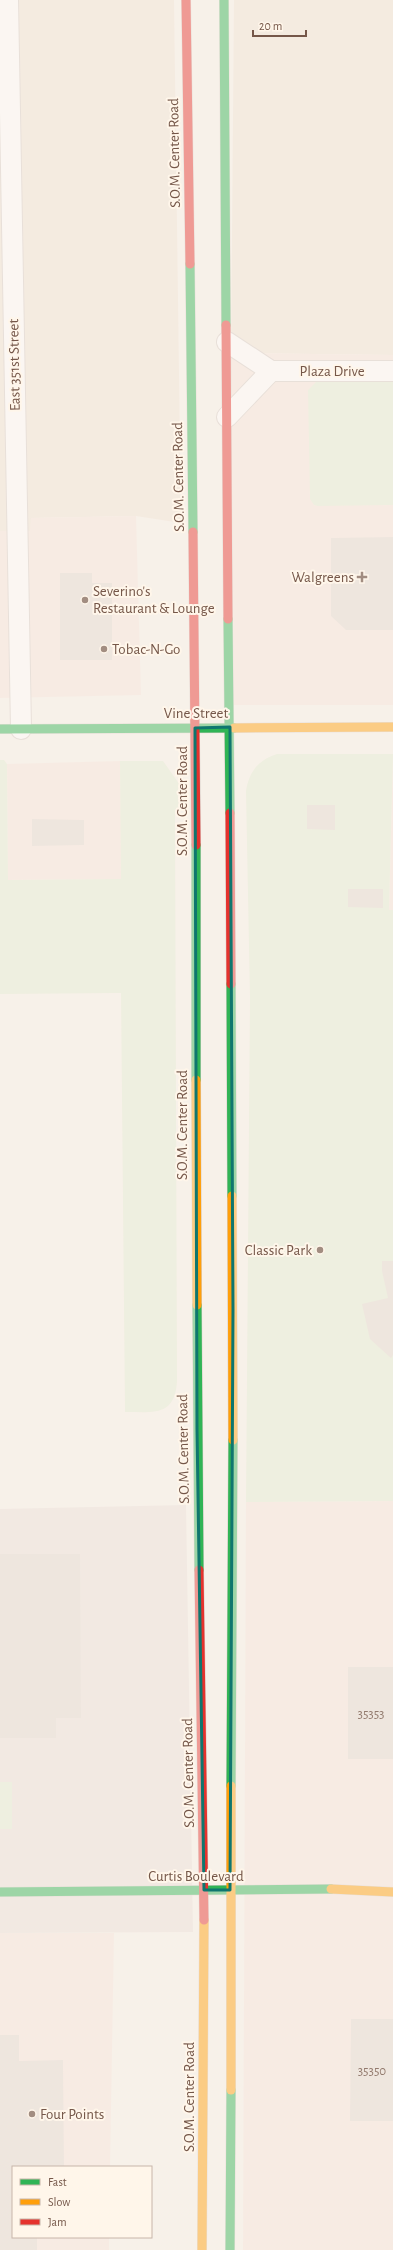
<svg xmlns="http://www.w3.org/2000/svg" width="393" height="2250" viewBox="0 0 393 2250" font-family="'Alegreya Sans',sans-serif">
	<rect width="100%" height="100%" fill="#f7f1e9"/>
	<g fill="#f0e4d6">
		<polygon points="0,0 174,0 181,523 136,516 31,518 31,531 0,531"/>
		<polygon points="234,0 393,0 393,355 231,353"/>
	</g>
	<g fill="#f7e5dc">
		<polygon points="231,353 393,355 393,705 234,705"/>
		<polygon points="136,516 141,695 0,698 0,531 30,531 31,518"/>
		<polygon points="393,753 393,910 389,910 392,794"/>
		<polygon points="120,761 122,879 8,880 7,764"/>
		<polygon points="393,1501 393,2250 243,2250 246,1502"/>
		<polygon points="0,1933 114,1933 110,2167 13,2167 13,2237 109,2237 109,2250 0,2250"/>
	</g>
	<polygon fill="#eae1da" points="186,1505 193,1932 0,1933 0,1509"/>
	<g fill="#e3edd4">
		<polygon points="317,381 393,381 393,505 318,506 314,505 310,499 308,390"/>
		<path d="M277,754H393L389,910H393V1501L246,1502L250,998L246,791C249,772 258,760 277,754Z"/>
		<path d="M0,760H4L7,764L8,880L121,879L120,761H163L180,785L179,809L175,810L177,1381C175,1417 153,1412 125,1412L121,993L0,994Z"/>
		<rect x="0" y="1782" width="12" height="47"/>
	</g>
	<g fill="#e3d9d1">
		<polygon points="393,537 393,630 346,630 331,616 331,538"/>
		<polygon points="60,573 92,573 92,583 112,583 112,660 60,660"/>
		<polygon points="307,805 335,805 335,830 307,829"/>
		<polygon points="32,819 84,820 84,845 32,846"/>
		<polygon points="348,889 383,889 383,908 348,907"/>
		<polygon points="382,1261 393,1261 393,1355 391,1358 370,1339 362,1304 388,1298 382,1271"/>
		<polygon points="0,1554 80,1554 81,1718 56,1718 56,1738 0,1738"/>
		<rect x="348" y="1667" width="45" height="92"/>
		<polygon points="351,2019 393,2019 393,2121 350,2121"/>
		<polygon points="0,2035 19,2035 19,2061 63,2060 64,2167 13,2167 13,2237 37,2237 37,2250 0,2250"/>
	</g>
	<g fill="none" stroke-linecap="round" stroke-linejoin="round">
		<defs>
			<g id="street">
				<polyline points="8,0 21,729"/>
				<polyline points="227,342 271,371 393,371"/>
				<polyline points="227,417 271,371"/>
			</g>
			<g id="fast">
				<polyline points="224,0 226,325"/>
				<polyline points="190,264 193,532"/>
				<polyline points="228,619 230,813"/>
				<polyline points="0,729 234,728"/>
				<polyline points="196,845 196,1080"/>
				<polyline points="231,984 232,1196"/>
				<polyline points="197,1305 199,1570"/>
				<polyline points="231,1786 233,1440"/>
				<polyline points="0,1892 331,1889"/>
				<polyline points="230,2250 231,2090"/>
			</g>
			<g id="slow">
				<polyline points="234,728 393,727"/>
				<polyline points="196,1080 197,1305"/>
				<polyline points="232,1196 233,1440"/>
				<polyline points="331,1889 393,1892"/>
				<polyline points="231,2090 231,1786"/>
				<polyline points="202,2250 204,1920"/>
			</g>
			<g id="jam">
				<polyline points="186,0 190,264"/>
				<polyline points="226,325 228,619"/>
				<polyline points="193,532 196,845"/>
				<polyline points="230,813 231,984"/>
				<polyline points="199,1570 204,1920"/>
			</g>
		</defs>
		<use href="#street" stroke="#d6ccc6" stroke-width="22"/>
		<use href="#fast" stroke="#d6ccc6" stroke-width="10"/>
		<use href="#slow" stroke="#d6ccc6" stroke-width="10"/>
		<use href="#jam" stroke="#d6ccc6" stroke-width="10"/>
		<use href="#street" stroke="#fefdfc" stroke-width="20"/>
		<use href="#fast" stroke="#30b455" stroke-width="9"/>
		<use href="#slow" stroke="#ff9f0a" stroke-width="9"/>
		<use href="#jam" stroke="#e5322d" stroke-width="9"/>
	</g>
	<path d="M0 0H393V2250H0ZM230,727L233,1309L230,1890H204L197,1429L195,728Z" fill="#f7f1e9" fill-opacity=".55" fill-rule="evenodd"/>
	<path fill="none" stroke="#0f766e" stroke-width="3" stroke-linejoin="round" d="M230,727L233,1309L230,1890H204L197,1429L195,728Z"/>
	<g fill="#a28d81" stroke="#fff6ea" stroke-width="1.5">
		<path d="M360 571h4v4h4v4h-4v4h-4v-4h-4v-4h4z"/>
		<circle cx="85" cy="600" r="4"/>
		<circle cx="104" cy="649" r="4"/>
		<circle cx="320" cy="1250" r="4"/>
		<circle cx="32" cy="2114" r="4"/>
	</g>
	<g text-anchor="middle" stroke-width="4" stroke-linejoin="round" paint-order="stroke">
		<g font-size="13" fill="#927a6d">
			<text x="371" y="1718">35353</text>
			<text x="372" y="2075">35350</text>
		</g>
		<g font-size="15" fill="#755749" stroke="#fff6ea">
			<text transform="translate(174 153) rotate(-91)" y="5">S.O.M. Center Road</text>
			<text transform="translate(14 365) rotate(-91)" y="5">East 351st Street</text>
			<text x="332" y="376">Plaza Drive</text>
			<text transform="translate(178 477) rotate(-91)" y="5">S.O.M. Center Road</text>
			<text x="196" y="718">Vine Street</text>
			<text transform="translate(182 801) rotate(-90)" y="5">S.O.M. Center Road</text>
			<text transform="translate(182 1125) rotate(-90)" y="5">S.O.M. Center Road</text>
			<text transform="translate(183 1449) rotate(-91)" y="5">S.O.M. Center Road</text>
			<text transform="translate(188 1773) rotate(-91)" y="5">S.O.M. Center Road</text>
			<text x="196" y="1881">Curtis Boulevard</text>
			<text transform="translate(189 2097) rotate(-90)" y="5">S.O.M. Center Road</text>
		</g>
		<g font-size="15" fill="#755749" stroke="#fff6ea" text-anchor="start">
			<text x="354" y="582" text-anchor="end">Walgreens</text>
			<text x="93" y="596">Severino's<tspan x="93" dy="17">Restaurant &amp; Lounge</tspan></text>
			<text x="112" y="654">Tobac-N-Go</text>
			<text x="312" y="1255" text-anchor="end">Classic Park</text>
			<text x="40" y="2119">Four Points</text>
		</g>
	</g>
	<rect x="12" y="2166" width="140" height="72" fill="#fff6ea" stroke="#c8b6aa"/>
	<rect x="20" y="2179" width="20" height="6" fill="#30b455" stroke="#c8b6aa"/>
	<text x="48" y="2186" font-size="12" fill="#755749">Fast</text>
	<rect x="20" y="2199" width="20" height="6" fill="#ff9f0a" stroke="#c8b6aa"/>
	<text x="48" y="2206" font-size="12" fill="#755749">Slow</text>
	<rect x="20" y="2219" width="20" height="6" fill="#e5322d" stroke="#c8b6aa"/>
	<text x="48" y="2226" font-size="12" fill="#755749">Jam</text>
	<path d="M253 30v6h53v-6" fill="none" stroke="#755749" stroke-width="2"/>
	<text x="259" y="30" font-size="12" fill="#755749" stroke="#fff6ea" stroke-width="3" paint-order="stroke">20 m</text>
</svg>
